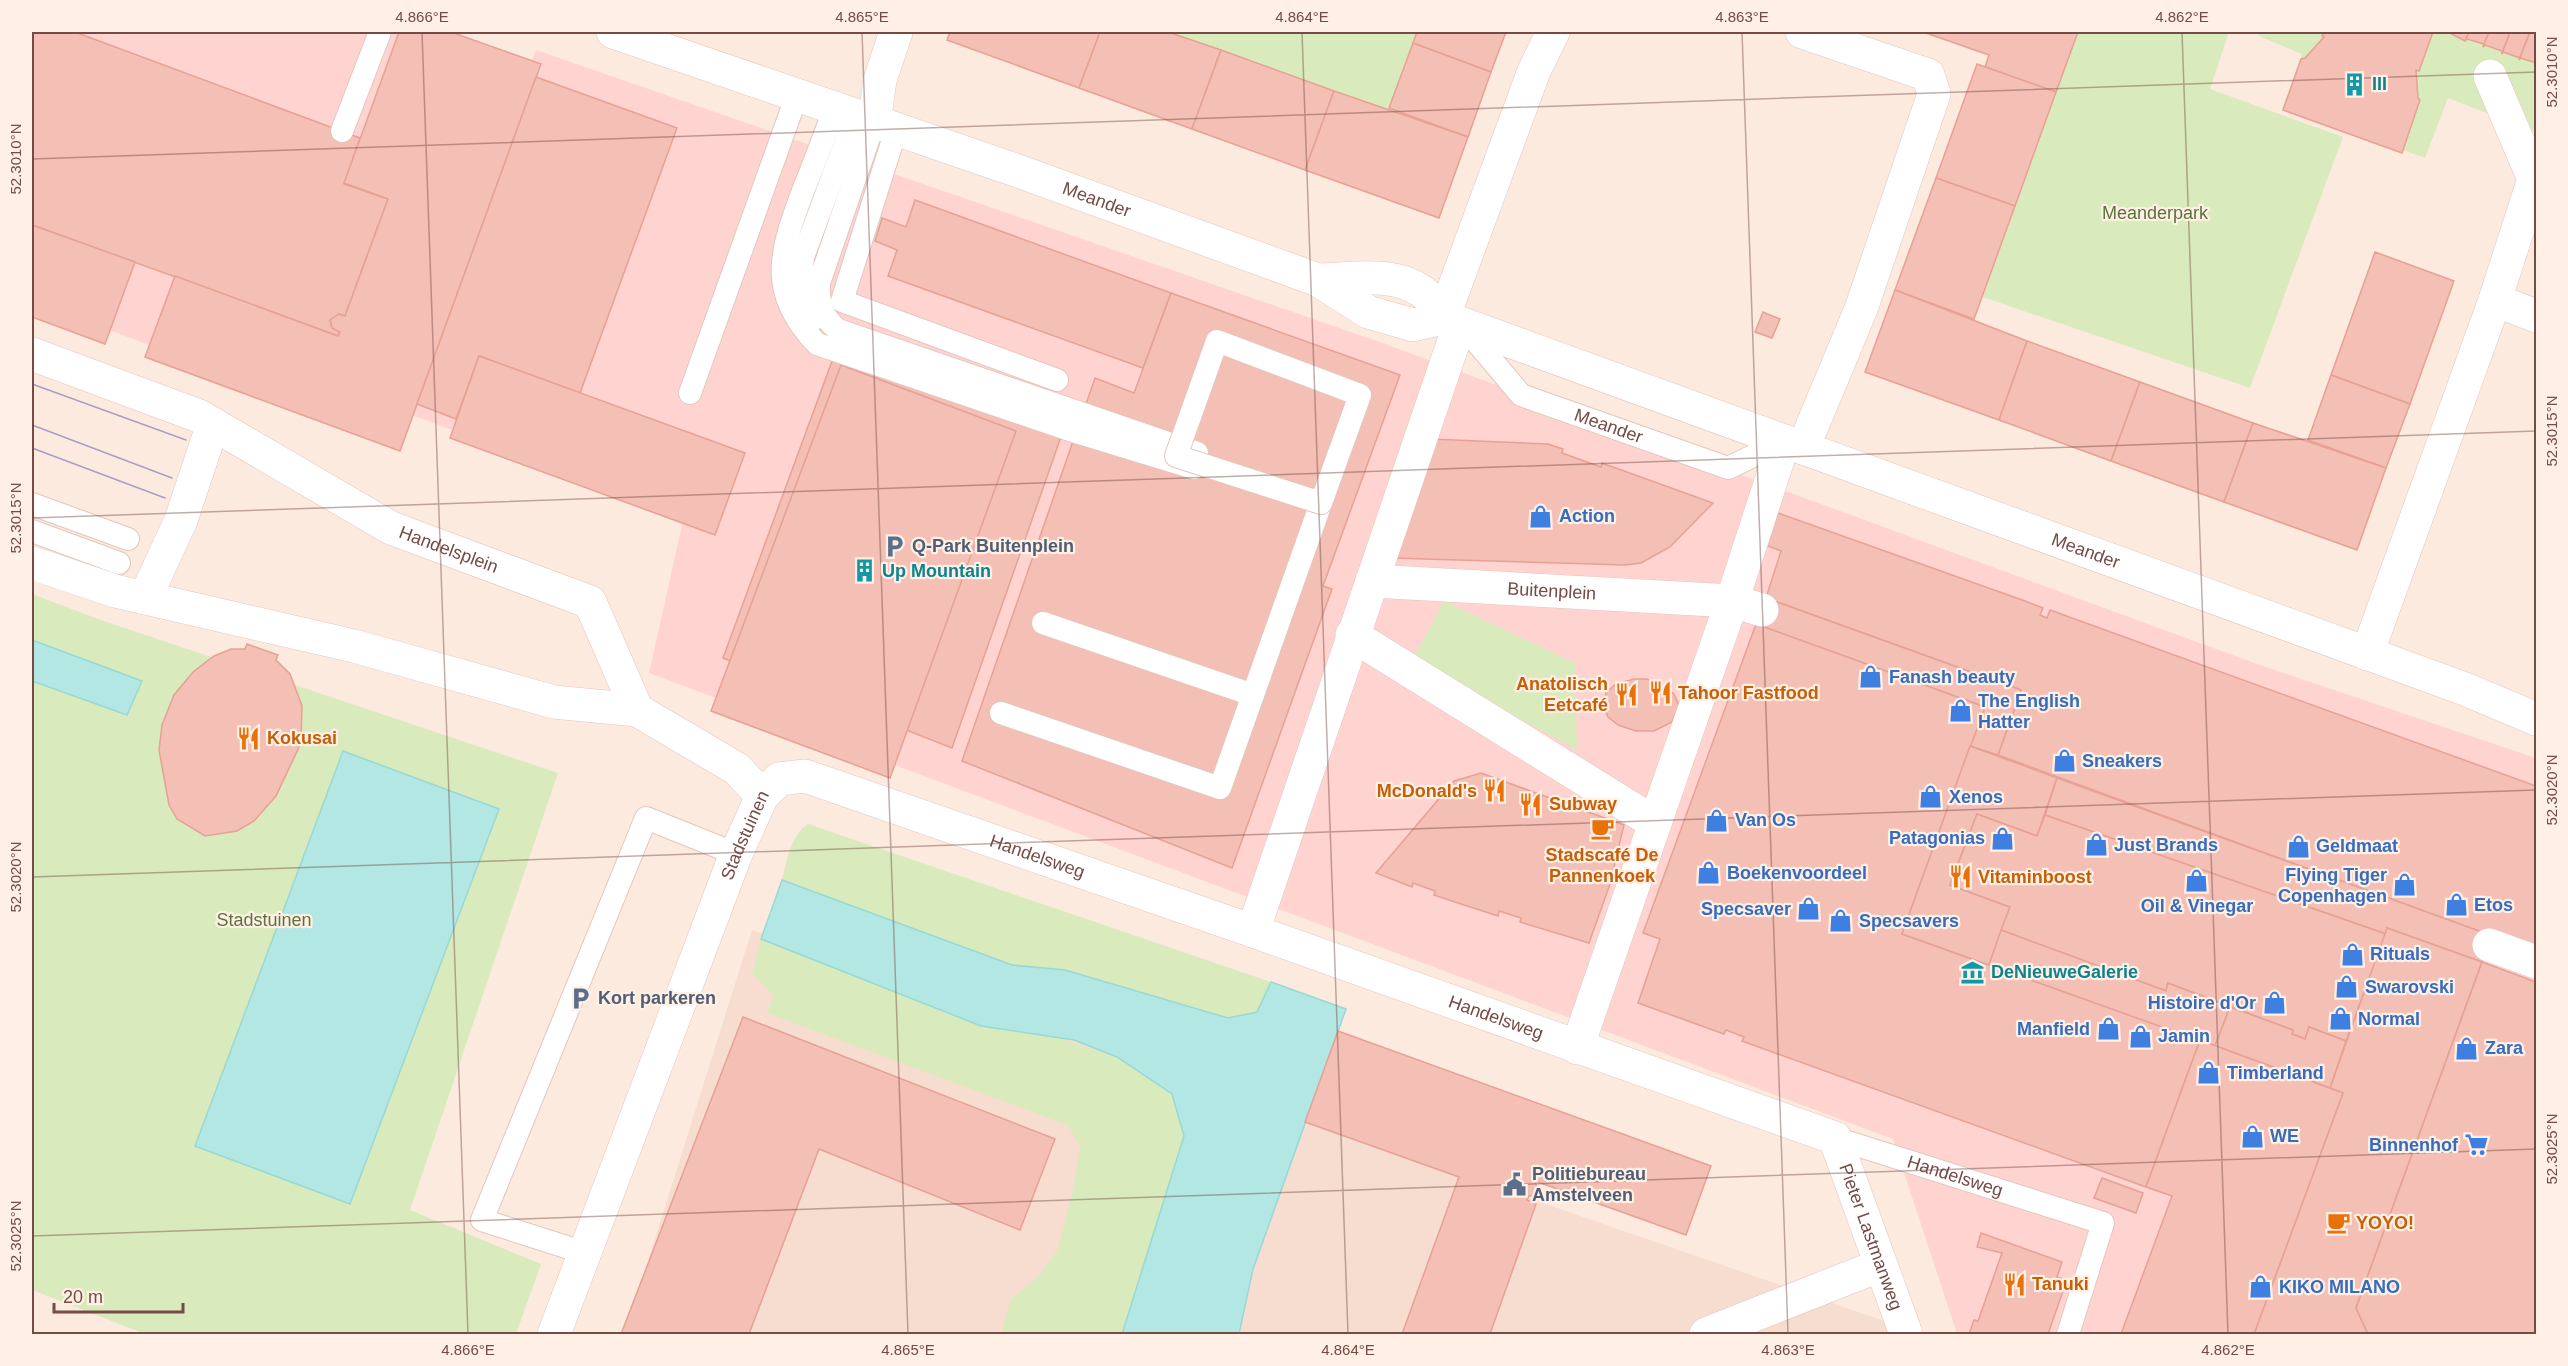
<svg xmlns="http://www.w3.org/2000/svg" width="2568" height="1366" viewBox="0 0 2568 1366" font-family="Arial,sans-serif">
	<rect width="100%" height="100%" fill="#fdeade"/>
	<polygon fill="#f7ddcf" points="752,930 1922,1334 625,1334"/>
	<polygon fill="#ffd4d0" points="32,32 451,32 532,60 536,50 1377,341 2257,664 2536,758 2536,1334 1957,1334 1893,1139 649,673 684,516 409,414 399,439 32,301"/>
	<g fill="#d9ebbc">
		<polygon points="1156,32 1417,32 1388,111"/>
		<polygon points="2067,32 2229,32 2210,89 2343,137 2250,388 1983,297"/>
		<polygon points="2255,32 2536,32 2536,132 2448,98 2425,158 2283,107 2302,54 2261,37"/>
		<polygon points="32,594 101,620 558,773 410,1210 541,1264 516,1334 145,1334 32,1290"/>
		<polygon points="1444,601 1575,663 1577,750 1412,660"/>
		<path d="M808,824L1271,982L1257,1012L1229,1018L1065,970L1012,965L782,880C787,860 790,836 808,824Z"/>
		<polygon points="761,939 981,1026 1049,1035 1117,1057 1172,1094 1184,1136 1122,1334 1001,1334 1011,1299 1039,1276 1058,1249 1074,1185 1080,1146 1068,1125 767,1013 774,996 752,973"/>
	</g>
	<g fill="#b2e7e3" stroke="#98d9d5" stroke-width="1.5">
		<polygon points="32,640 142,681 127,715 32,681"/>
		<polygon points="343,751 499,809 350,1204 195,1146"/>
		<polygon points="782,880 1012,965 1065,970 1228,1018 1257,1012 1271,982 1346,1009 1253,1269 1239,1334 1122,1334 1184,1136 1172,1094 1117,1057 1074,1040 981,1026 761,939"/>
	</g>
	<g fill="#f4bfb4" stroke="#e7a194" stroke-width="1.5">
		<polygon points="32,32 75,32 360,138 344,184 388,199 345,316 339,314 330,320 332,328 340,332 338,336 32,225"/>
		<polygon points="399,32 451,32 541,64 400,451 145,357 175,276 338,336 340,332 332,328 330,320 339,314 345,316 388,199 344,183"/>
		<polygon points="950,32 1100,32 1079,88 947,40"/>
		<polygon points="1100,32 1168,32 1221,50 1192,129 1079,88"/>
		<polygon points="1417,32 1506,32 1491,72 1413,43"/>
		<polygon points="1923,32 2078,32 2056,92 1985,67 1989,55"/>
		<polygon points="2324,32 2433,32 2419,71 2416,70 2418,98 2420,100 2402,153 2283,110 2301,59 2305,58 2324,37 2322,36"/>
		<polygon points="2448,32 2469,32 2465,41"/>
		<polygon points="2469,32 2489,32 2483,47 2484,44 2467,39 2465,41"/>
		<polygon points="2489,32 2510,32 2502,54 2502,51 2485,45 2483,47"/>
		<polygon points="2510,32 2530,32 2519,60 2520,58 2503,52 2502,54"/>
		<polygon points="2530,32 2536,32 2536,63 2521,58 2519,60"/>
		<polygon points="1413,43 1491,72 1468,137 1389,108"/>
		<polygon points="1221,50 1334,91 1305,170 1192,129"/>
		<polygon points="1977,64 2056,92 2015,206 1936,178"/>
		<polygon points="536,77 677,128 580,393 479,356 456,419 417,404"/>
		<polygon points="1334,91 1468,137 1439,218 1305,170"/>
		<polygon points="1936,178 2015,206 1974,319 1895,290"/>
		<polygon points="915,200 1171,293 1143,368 888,276 897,250 875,241 882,218 906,227"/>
		<polygon points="32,225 135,262 105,344 32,317"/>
		<polygon points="2375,252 2454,281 2410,404 2331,375"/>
		<polygon points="1895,290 2027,341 1999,420 1865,372"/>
		<polygon points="1171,293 1400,375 1323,586 1332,589 1232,868 962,761 1095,378 1134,393"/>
		<polygon points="1763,312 1780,319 1772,338 1755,332"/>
		<polygon points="2027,341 2140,382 2111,461 1999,420"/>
		<polygon points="835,353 1062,434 952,748 723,658"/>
		<polygon points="479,356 745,453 715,535 450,438"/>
		<polygon points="841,365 1016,431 890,778 711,711"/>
		<polygon points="2331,375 2410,404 2386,468 2308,440"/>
		<polygon points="2140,382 2253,423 2224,502 2111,461"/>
		<polygon points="2253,423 2386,468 2357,550 2224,502"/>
		<polygon points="1430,439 1548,444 1563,449 1562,453 1601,467 1602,463 1713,503 1670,547 1641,563 1625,565 1390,558"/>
		<polygon points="1778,513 2025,601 2043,608 2040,615 2047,618 2050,610 2536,786 2536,952 1998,755 2021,690 1766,598 1781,551 1766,545"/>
		<polygon points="1766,598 2021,690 1998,755 1970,746 1985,707 1756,624"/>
		<polygon points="1756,624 1985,707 1902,934 2200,1040 2146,1187 1742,1041 1744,1037 1726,1030 1724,1034 1638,1003 1660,939 1643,933"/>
		<polygon points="247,644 278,655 276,660 290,674 302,706 301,743 276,796 254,821 237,831 205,836 177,819 169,805 159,750 162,725 174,695 193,672 214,656 231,649 245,649"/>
		<polygon points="1634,679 1646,679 1659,683 1674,694 1679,706 1672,722 1654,731 1636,731 1618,725 1608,717 1603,705 1606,693 1616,684"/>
		<polygon points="1970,746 2057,778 2037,836 1977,814 1950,885 2010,907 1989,965 1902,934"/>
		<polygon points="1481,773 1624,825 1610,884 1589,943 1520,922 1521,918 1499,911 1498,916 1464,905 1434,895 1435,891 1413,883 1412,887 1376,873 1454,781"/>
		<polygon points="2057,778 2184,824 2493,936 2482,962 2387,928 2386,934 2045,815"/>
		<polygon points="1977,814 2037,836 2045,815 2386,934 2346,1041 2309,1027 2305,1039 2292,1034 2293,1030 2168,983 2166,991 2001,930 2010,907 1950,885"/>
		<polygon points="2387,928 2482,962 2356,1308 2368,1334 2254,1334 2343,1093 2330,1088"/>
		<polygon points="2001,930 2166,991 2168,983 2230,1007 2215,1046 1989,965"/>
		<polygon points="2482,962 2536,982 2536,1334 2368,1334 2356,1308"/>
		<polygon points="2230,1007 2293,1030 2292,1034 2305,1039 2309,1027 2346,1041 2330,1088 2215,1046"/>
		<polygon points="743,1017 1055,1139 1020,1230 819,1149 749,1334 621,1334"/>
		<polygon points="1338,1031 1711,1166 1686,1235 1535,1181 1538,1191 1535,1196 1529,1196 1527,1200 1536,1204 1490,1334 1402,1334 1459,1177 1305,1122"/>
		<polygon points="2200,1040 2343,1093 2254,1334 2121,1334 2172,1196 2146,1187"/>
		<polygon points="2102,1178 2143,1193 2136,1213 2094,1198"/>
		<polygon points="1981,1233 2062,1262 2057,1277 2067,1280 2048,1334 1969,1334 1974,1320 1978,1321 2002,1253 1977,1247"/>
	</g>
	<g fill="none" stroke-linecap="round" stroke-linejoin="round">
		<defs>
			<g id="service">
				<path d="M835,108C824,136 814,164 803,191C780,252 767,292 817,344L1076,432L1194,468"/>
				<path d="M874,123L819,283C818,303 822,317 838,330L1197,453"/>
				<polyline points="896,130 842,301 1057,380"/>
				<polyline points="342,131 380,32"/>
				<polyline points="813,320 803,299 800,285 803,257 855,116"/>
				<path id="s1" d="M1463,326L1521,395L1728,468L1784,441"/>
				<polyline points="690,393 797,95"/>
				<polyline points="32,504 128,539"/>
				<polyline points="32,531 119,563"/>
				<polyline points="1043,623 1253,695"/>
				<polyline points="1001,713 1220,788 1321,503"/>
				<path id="s2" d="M1835,1138L2103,1223L2068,1334"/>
				<polyline points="585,1253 482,1220 646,818 736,854"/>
			</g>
			<g id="pedestrian">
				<path id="s3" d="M32,354L199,416L391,528L590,602L637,710"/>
				<polyline points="32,563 115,591 354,646 554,702 637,710 737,769 762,796"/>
				<path id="s4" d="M1372,581L1732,601L1762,610"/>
				<polyline points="145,598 181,520 213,424"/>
				<polyline points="1352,635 1655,823"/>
				<polyline points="1253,931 1460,323"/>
				<polyline points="2489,945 2536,962"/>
				<polyline points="1577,1048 1732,601 1784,441"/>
			</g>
			<g id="minor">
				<path id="s5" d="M613,32L1018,171L1318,280L1368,312L1413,325L1443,318L1460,323L2465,689L2536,719"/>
				<polyline points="1802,32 1928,75 1934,94 1861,309 1803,448"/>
				<polyline points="874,123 880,80 896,32"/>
				<path d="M1318,280C1352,279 1394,271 1423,292C1431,298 1437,311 1443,318"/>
				<polyline points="2495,300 2536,316"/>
				<polyline points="1443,318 1534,71 1553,32"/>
				<polyline points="2367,654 2495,300 2534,179 2490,76"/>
				<path id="s6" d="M554,1334L736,854L762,796L779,779L805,776L1253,931L1835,1138L1906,1334"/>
				<polyline points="1706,1334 1881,1265"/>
			</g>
		</defs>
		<use href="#service" stroke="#e3c6bd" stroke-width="24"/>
		<use href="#pedestrian" stroke="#e3c6bd" stroke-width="34"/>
		<use href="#minor" stroke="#e3c6bd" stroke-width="34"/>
		<use href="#service" stroke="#fff" stroke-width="22"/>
		<use href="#pedestrian" stroke="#fff" stroke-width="33"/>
		<use href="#minor" stroke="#fff" stroke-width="33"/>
		<g stroke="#aa9dc6" stroke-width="1.5">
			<polyline points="32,384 186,440"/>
			<polyline points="32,425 172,478"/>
			<polyline points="32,448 165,498"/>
		</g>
		<defs>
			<polygon id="service-bridge" points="1217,341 1360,395 1321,503 1176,456"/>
		</defs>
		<use href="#service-bridge" stroke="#e3c6bd" stroke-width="24" stroke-linecap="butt"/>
		<use href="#service-bridge" stroke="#fff" stroke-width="22"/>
	</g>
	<path fill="none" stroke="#744b45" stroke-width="1.5" stroke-opacity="0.45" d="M422,32L468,1334M862,32L908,1334M1302,32L1348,1334M1742,32L1788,1334M2182,32L2228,1334M32,159L2536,72M32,518L2536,431M32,877L2536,790M32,1236L2536,1149"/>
	<defs>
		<symbol id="building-bare" viewBox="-9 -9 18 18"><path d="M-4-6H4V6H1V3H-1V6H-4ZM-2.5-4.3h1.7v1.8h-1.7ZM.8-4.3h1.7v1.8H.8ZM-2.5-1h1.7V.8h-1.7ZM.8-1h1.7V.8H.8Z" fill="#0f9aa8" stroke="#ffefe5" stroke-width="2.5" paint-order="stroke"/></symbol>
		<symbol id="shop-bare" viewBox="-9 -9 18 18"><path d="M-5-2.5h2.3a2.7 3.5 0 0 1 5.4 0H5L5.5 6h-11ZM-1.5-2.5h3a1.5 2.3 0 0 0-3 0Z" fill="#3f7fe0" stroke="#ffefe5" stroke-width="2.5" paint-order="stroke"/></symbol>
		<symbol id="parking-bare" viewBox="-9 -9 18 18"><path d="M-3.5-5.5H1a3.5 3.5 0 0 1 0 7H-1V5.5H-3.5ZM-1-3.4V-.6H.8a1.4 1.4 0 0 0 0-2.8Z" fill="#5c6f8a" stroke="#ffefe5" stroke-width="2.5" paint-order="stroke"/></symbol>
		<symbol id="restaurant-bare" viewBox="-9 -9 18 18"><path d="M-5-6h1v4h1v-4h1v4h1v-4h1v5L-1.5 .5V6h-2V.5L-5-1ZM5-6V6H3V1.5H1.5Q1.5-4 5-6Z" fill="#e8710a" stroke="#ffefe5" stroke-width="2.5" paint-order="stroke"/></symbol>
		<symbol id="cafe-bare" viewBox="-9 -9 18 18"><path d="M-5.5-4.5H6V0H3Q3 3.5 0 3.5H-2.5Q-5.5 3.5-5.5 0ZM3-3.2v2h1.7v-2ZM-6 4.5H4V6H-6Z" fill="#e8710a" stroke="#ffefe5" stroke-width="2.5" paint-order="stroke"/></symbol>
		<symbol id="museum-bare" viewBox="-9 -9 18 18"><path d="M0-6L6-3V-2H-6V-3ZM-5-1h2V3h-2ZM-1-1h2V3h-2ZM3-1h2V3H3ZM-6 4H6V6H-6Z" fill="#0f9aa8" stroke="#ffefe5" stroke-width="2.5" paint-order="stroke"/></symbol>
		<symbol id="supermarket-bare" viewBox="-9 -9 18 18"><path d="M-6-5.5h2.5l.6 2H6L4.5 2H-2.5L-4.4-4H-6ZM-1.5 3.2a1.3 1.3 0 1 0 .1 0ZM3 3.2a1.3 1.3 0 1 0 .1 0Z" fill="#3f7fe0" stroke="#ffefe5" stroke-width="2.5" paint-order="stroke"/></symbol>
		<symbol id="civic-bare" viewBox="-9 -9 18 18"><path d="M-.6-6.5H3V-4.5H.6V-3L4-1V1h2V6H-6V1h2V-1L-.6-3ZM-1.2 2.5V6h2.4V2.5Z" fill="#5c6f8a" stroke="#ffefe5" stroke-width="2.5" paint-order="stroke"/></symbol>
	</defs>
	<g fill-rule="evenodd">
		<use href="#building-bare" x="2338" y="68" width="33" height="33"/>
		<use href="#shop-bare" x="1524" y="500" width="33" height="33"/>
		<use href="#parking-bare" x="878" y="530" width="33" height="33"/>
		<use href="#building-bare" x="848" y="554" width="33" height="33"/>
		<use href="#shop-bare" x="1854" y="660" width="33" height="33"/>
		<use href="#restaurant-bare" x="1644" y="676" width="33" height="33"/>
		<use href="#restaurant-bare" x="1610" y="678" width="33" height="33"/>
		<use href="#shop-bare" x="1944" y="694" width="33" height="33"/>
		<use href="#restaurant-bare" x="232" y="722" width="33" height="33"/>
		<use href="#shop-bare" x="2048" y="744" width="33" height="33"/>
		<use href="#restaurant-bare" x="1478" y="774" width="33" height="33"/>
		<use href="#shop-bare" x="1914" y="780" width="33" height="33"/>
		<use href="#restaurant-bare" x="1514" y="788" width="33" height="33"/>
		<use href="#shop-bare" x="1700" y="804" width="33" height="33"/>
		<use href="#cafe-bare" x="1586" y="812" width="33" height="33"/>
		<use href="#shop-bare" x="1986" y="822" width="33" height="33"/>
		<use href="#shop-bare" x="2080" y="828" width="33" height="33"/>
		<use href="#shop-bare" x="2282" y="830" width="33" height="33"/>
		<use href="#shop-bare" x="1692" y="856" width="33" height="33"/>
		<use href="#restaurant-bare" x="1944" y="860" width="33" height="33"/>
		<use href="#shop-bare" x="2180" y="864" width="33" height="33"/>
		<use href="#shop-bare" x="2388" y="868" width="33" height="33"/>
		<use href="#shop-bare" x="2440" y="888" width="33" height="33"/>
		<use href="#shop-bare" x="1792" y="892" width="33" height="33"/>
		<use href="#shop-bare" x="1824" y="904" width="33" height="33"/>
		<use href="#shop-bare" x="2336" y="938" width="33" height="33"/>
		<use href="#museum-bare" x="1956" y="956" width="33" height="33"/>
		<use href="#shop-bare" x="2330" y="970" width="33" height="33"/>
		<use href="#parking-bare" x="564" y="982" width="33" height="33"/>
		<use href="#shop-bare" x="2258" y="986" width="33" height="33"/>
		<use href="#shop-bare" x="2324" y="1002" width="33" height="33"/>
		<use href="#shop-bare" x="2092" y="1012" width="33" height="33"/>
		<use href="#shop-bare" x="2124" y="1020" width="33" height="33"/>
		<use href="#shop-bare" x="2450" y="1032" width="33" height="33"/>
		<use href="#shop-bare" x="2192" y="1056" width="33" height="33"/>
		<use href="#shop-bare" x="2236" y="1120" width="33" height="33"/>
		<use href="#supermarket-bare" x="2460" y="1128" width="33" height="33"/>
		<use href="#civic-bare" x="1498" y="1168" width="33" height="33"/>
		<use href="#cafe-bare" x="2322" y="1206" width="33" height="33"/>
		<use href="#restaurant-bare" x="1998" y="1268" width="33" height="33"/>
		<use href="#shop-bare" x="2244" y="1270" width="33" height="33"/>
	</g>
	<g text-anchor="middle" stroke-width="4.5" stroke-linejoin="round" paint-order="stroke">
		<g font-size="18" font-weight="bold" fill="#0d838f" stroke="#ffefe5" text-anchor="start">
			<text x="2372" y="90">III</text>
			<text x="882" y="577">Up Mountain</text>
			<text x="1991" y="978">DeNieuweGalerie</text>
		</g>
		<g font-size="18" fill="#744b45" stroke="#ffefe5">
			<text dy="6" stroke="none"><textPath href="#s5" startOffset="512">Meander</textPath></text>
			<text dy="6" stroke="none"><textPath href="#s1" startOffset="183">Meander</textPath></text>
			<text dy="6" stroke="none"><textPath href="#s3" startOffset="462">Handelsplein</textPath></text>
			<text dy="6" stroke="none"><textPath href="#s5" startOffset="1568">Meander</textPath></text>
			<text dy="6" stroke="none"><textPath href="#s4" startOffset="180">Buitenplein</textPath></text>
			<text dy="6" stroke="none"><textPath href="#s6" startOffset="534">Stadstuinen</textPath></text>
			<text dy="6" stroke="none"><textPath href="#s6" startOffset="873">Handelsweg</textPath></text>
			<text dy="6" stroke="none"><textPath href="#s6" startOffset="1359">Handelsweg</textPath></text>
			<text dy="6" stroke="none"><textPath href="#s2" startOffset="126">Handelsweg</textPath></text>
			<text dy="6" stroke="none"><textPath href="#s6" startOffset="1824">Pieter Lastmanweg</textPath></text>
		</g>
		<g font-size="18" fill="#58753b" stroke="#ffefe5">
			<text x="2155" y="219">Meanderpark</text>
			<text x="264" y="926">Stadstuinen</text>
		</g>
		<g font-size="18" font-weight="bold" fill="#366cbe" stroke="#ffefe5" text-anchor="start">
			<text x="1559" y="522">Action</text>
			<text x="1889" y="683">Fanash beauty</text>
			<text x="1978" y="707">The English<tspan x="1978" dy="21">Hatter</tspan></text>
			<text x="2082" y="767">Sneakers</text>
			<text x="1949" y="803">Xenos</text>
			<text x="1735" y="826">Van Os</text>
			<text x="1985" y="844" text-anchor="end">Patagonias</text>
			<text x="2114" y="851">Just Brands</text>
			<text x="2316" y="852">Geldmaat</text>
			<text x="1727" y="879">Boekenvoordeel</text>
			<text x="2387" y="881" text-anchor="end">Flying Tiger<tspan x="2387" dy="21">Copenhagen</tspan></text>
			<text x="2474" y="911">Etos</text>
			<text x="2197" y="912" text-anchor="middle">Oil &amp; Vinegar</text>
			<text x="1791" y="915" text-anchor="end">Specsaver</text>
			<text x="1859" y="927">Specsavers</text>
			<text x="2370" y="960">Rituals</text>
			<text x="2365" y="993">Swarovski</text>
			<text x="2256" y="1009" text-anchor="end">Histoire d'Or</text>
			<text x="2358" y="1025">Normal</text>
			<text x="2090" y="1035" text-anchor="end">Manfield</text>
			<text x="2158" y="1042">Jamin</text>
			<text x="2485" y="1054">Zara</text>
			<text x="2227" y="1079">Timberland</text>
			<text x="2270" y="1142">WE</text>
			<text x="2458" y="1151" text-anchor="end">Binnenhof</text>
			<text x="2279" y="1293">KIKO MILANO</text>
		</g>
		<g font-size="18" font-weight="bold" fill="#4e5e75" stroke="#ffefe5" text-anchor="start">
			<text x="912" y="552">Q-Park Buitenplein</text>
			<text x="598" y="1004">Kort parkeren</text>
			<text x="1532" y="1180">Politiebureau<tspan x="1532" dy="21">Amstelveen</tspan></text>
		</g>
		<g font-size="18" font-weight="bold" fill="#c56008" stroke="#ffefe5" text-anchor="start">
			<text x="1608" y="690" text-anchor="end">Anatolisch<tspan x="1608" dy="21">Eetcafé</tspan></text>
			<text x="1678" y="699">Tahoor Fastfood</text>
			<text x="267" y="744">Kokusai</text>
			<text x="1477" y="797" text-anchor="end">McDonald's</text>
			<text x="1549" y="810">Subway</text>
			<text x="1602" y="861" text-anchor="middle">Stadscafé De<tspan x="1602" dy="21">Pannenkoek</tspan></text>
			<text x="1978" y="883">Vitaminboost</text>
			<text x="2356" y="1229">YOYO!</text>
			<text x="2032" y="1290">Tanuki</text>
		</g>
	</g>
	<rect width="2568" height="1366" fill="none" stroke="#ffefe5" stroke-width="66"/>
	<path d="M54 1303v9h129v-9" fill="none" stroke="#744b45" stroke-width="3"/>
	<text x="63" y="1303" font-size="18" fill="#744b45" stroke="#ffefe5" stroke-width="4.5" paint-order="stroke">20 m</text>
	<rect x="33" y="33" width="2502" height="1300" fill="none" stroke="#744b45" stroke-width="2"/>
	<g font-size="15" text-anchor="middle" fill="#744b45">
		<text x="422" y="22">4.866°E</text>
		<text x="862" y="22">4.865°E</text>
		<text x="1302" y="22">4.864°E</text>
		<text x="1742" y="22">4.863°E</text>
		<text x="2182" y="22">4.862°E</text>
		<text transform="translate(2552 72) rotate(-90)" y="5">52.3010°N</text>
		<text transform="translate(16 159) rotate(-90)" y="5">52.3010°N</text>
		<text transform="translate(2552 431) rotate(-90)" y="5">52.3015°N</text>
		<text transform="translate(16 518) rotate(-90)" y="5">52.3015°N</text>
		<text transform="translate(2552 790) rotate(-90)" y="5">52.3020°N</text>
		<text transform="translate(16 877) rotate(-90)" y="5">52.3020°N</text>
		<text transform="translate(2552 1149) rotate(-90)" y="5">52.3025°N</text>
		<text transform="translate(16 1236) rotate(-90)" y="5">52.3025°N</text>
		<text x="468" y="1355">4.866°E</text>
		<text x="908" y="1355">4.865°E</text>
		<text x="1348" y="1355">4.864°E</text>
		<text x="1788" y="1355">4.863°E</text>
		<text x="2228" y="1355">4.862°E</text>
	</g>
</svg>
